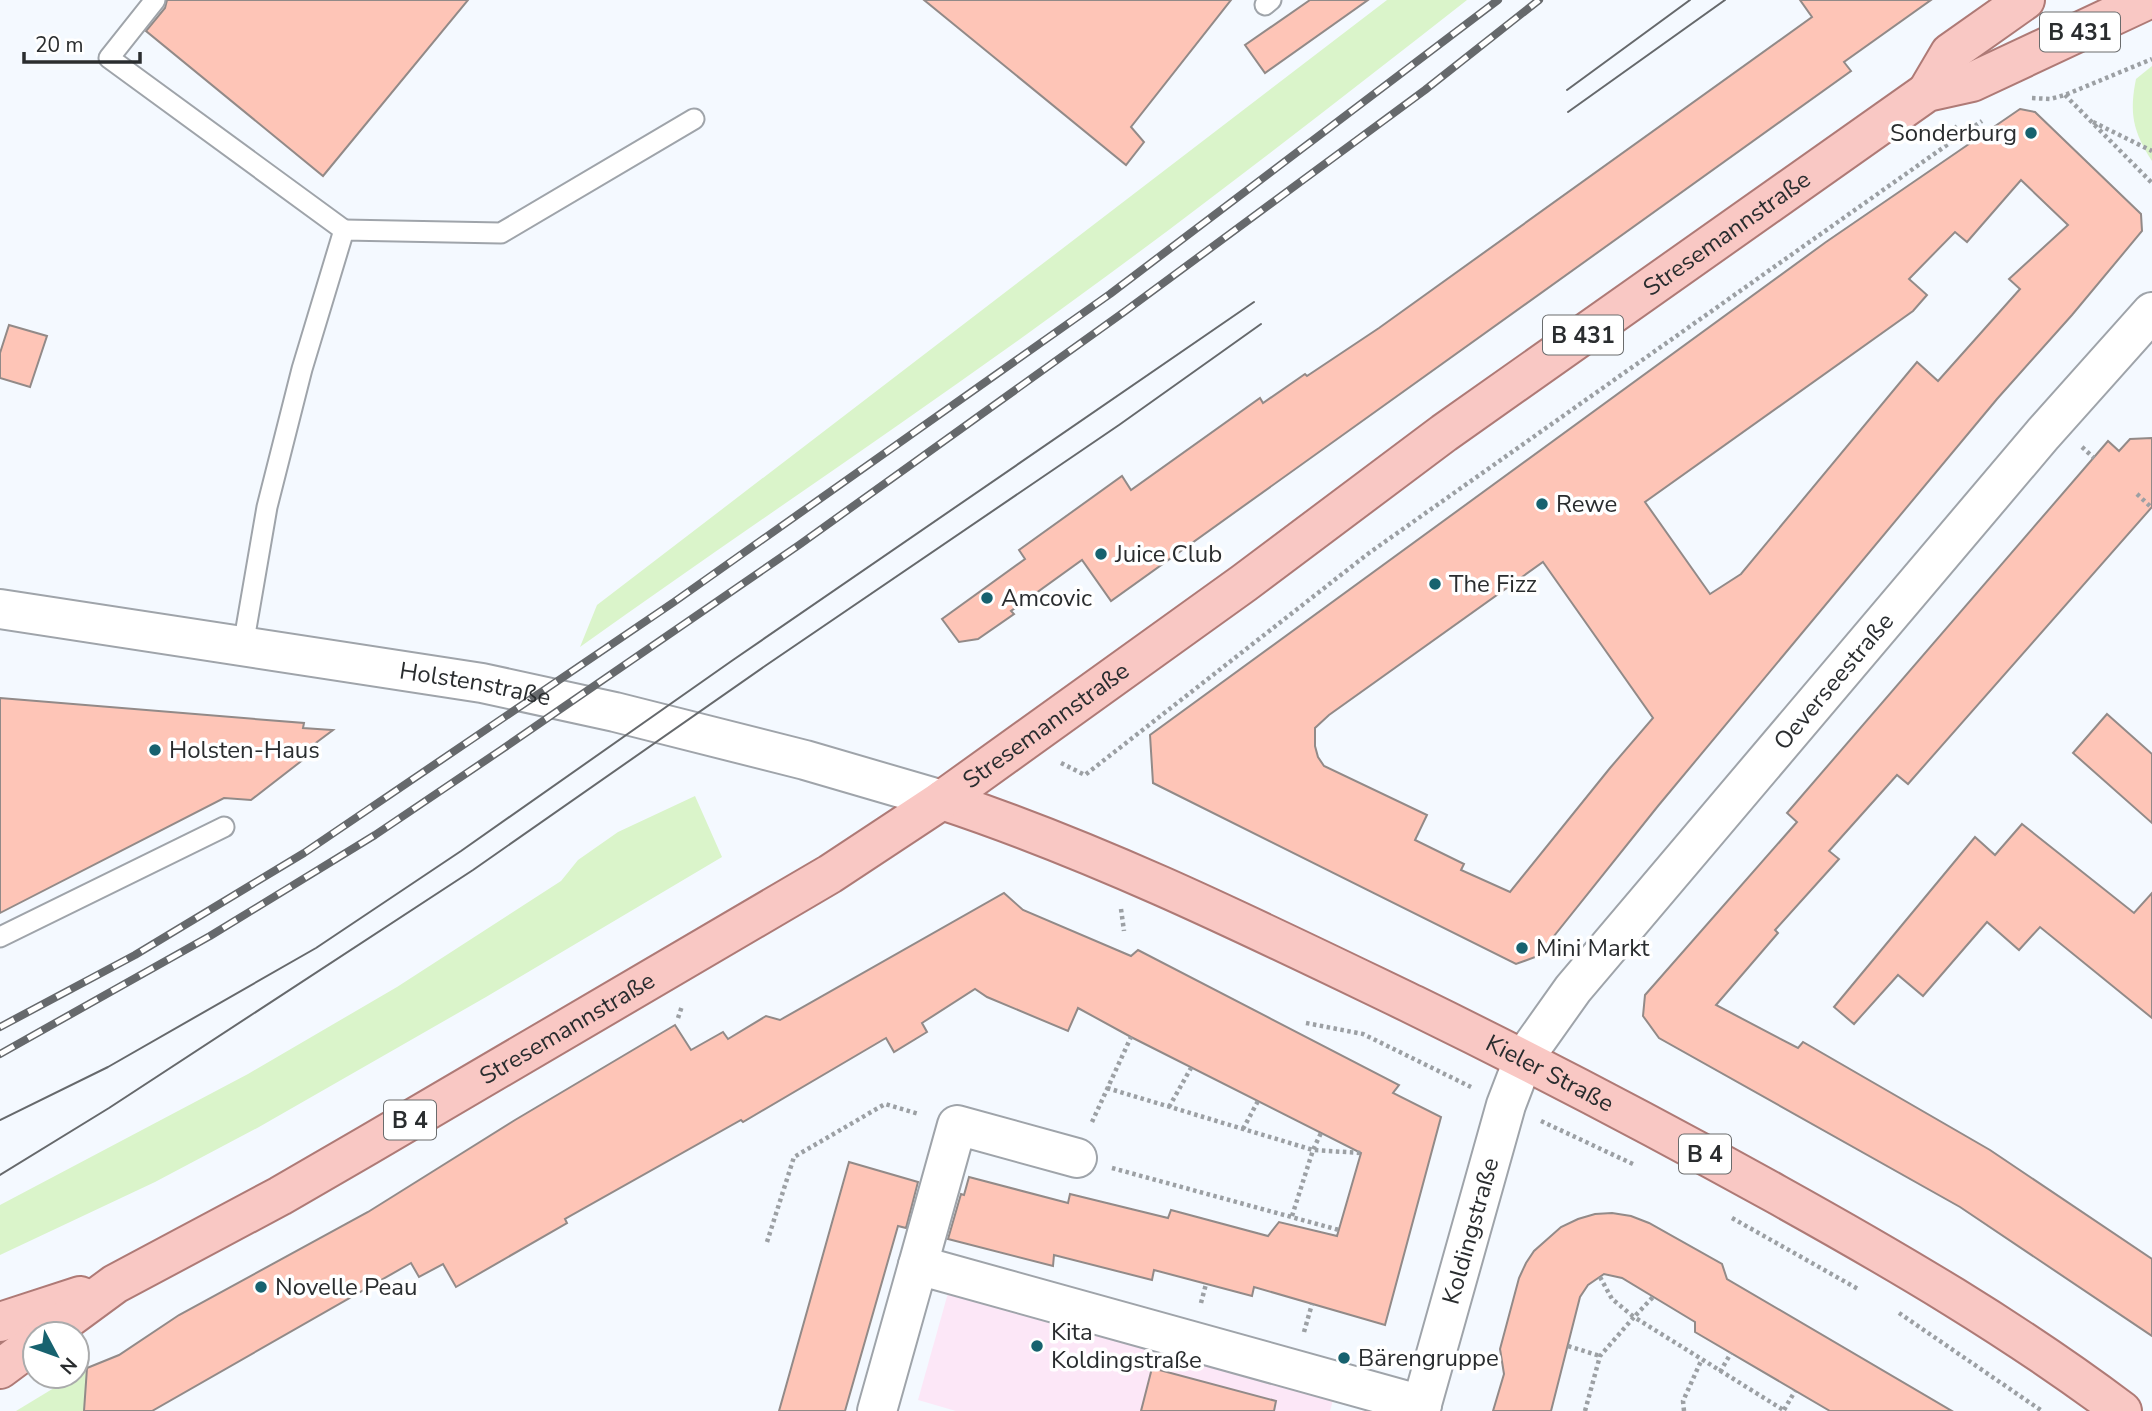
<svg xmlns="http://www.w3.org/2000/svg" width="2152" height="1411" viewBox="0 0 2152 1411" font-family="'Nunito Sans',sans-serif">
	<rect width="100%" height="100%" fill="#f4f9ff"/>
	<polygon fill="#fce7f7" points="948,1293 1333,1400 1330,1411 956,1411 918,1400"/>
	<g fill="#daf4ca">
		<path d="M1387,0H1467C1348,93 1229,186 1108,275C935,403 755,522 580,647L597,605Z"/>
		<path d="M2152,66V161C2133,132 2129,113 2136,79Z"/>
		<polygon points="695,796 722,857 486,997 259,1127 155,1182 0,1255 0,1205 248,1074 397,987 561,881 578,860 618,832"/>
		<polygon points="87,1368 84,1411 16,1411"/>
	</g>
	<g fill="#fec5b7" stroke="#928a88" stroke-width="2" fill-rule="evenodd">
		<polygon points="167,0 468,0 323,176 146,31 165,8"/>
		<polygon points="924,0 1231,0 1131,127 1144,142 1126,165"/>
		<polygon points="1310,0 1368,0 1265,73 1245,45"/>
		<polygon points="1800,0 1931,0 1844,62 1851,71 1111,601 1082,560 1011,611 1014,614 978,639 959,642 942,619 1025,559 1019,550 1122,476 1131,490 1260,398 1263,403 1305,374 1307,376 1379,328 1812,17"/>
		<path d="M2020,109L2035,112L2141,214L2142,231L2072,315L1997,399L1658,806L1538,956L1516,964L1153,783L1150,735L1826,242ZM2021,180L2068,225L2009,279L2020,289L1938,381L1917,362L1741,574L1710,594L1645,502L1913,311L1927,295L1909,279L1955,232L1967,242ZM1543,562L1653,718L1610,768L1510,892L1461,870L1464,864L1415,840L1427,815L1324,766L1318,757L1315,746V728L1329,715Z"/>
		<polygon points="9,325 47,336 30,387 0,378 0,353"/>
		<polygon points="2152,438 2152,507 1908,784 1897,775 1829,851 1839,859 1775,930 1778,933 1716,1005 1798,1048 1803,1042 1990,1150 2152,1259 2152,1336 1960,1207 1659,1038 1643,1016 1645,995 1797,822 1787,813 2108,441 2119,451 2130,439"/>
		<polygon points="0,698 304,723 303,728 333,730 309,748 313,752 251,800 224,798 0,913"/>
		<polygon points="2107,714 2152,754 2152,823 2073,753"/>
		<polygon points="2022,824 2134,913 2152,893 2152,1018 2040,927 2019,950 1987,922 1923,996 1898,975 1854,1024 1834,1007 1975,837 1995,855"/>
		<polygon points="1004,893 1023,910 1131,956 1138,950 1399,1085 1393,1093 1441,1117 1385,1325 1254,1287 1252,1296 1154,1270 1152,1280 1054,1255 1053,1266 948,1239 961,1194 964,1195 969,1177 1068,1203 1070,1194 1168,1218 1171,1210 1268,1236 1279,1222 1337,1236 1361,1153 1131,1037 1078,1008 1068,1031 987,997 975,989 922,1023 927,1032 894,1052 886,1038 743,1122 741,1120 565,1219 567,1223 456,1287 443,1264 419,1277 411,1263 152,1411 84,1411 87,1368 119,1355 179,1315 368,1212 515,1120 675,1025 691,1050 723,1032 728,1039 766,1016 780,1020"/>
		<polygon points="849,1162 918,1182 906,1228 898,1226 845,1411 779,1411"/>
		<polygon points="1612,1213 1631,1216 1649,1223 1722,1264 1727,1279 1952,1411 1830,1411 1695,1332 1695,1322 1622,1278 1604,1274 1588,1285 1580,1297 1551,1411 1493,1411 1504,1374 1500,1349 1519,1278 1526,1263 1534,1251 1561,1227 1578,1219 1595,1214"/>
		<polygon points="1152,1368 1276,1401 1274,1411 1141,1411"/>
	</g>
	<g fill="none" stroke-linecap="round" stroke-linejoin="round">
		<defs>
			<g id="service">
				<polyline points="155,0 109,58 344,230"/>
				<polyline points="1265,5 1271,0"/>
				<polyline points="243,646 267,507 302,369 344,230 501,233 694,119"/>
				<polyline points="0,937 224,827"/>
			</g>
			<g id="minor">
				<polyline points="918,1265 957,1125 1077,1158"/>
				<polyline points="877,1411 918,1265 1422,1405"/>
				<path id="s1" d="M1420,1411L1506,1105L1524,1058L1573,989L2043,434L2152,312"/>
			</g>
			<g id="secondary">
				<path id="s2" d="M0,609L482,683L615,712L805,760L942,800"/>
			</g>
			<g id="primary">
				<polyline points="1927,92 1950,53 2025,0"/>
				<path id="s3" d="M942,800C1105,854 1260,931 1414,1005C1537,1065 1657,1128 1776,1194C1895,1260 2013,1329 2122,1411"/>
				<polyline points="0,1322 80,1296"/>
				<path id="s4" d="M47,1334L115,1284L280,1196L368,1145L830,874L942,800L1244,583L1444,433L1927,92L1972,82L2147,0"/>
				<polyline points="0,1369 35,1343"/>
			</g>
		</defs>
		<use href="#service" stroke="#9fa4aa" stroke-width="23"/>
		<use href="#minor" stroke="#9fa4aa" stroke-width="42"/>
		<use href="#secondary" stroke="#9fa4aa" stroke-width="42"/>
		<use href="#primary" stroke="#ae7a76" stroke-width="42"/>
		<g stroke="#9ca0a4" stroke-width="4.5" stroke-dasharray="3.5 3.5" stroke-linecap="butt">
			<polyline points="2065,95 2152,183"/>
			<polyline points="2032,98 2050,99 2065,95 2152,59"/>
			<polyline points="2093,122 2152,151"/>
			<polyline points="1954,126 1961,135 1982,121"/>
			<polyline points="2082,447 2094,458"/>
			<polyline points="2137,494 2152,508"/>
			<polyline points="1061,763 1085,775 1369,553 1961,135"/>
			<polyline points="1121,909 1124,931"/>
			<polyline points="678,1018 682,1006"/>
			<polyline points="1306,1023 1363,1034 1471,1087"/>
			<polyline points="1107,1088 1313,1150 1361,1153"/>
			<polyline points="1169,1107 1191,1068"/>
			<polyline points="1541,1121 1635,1165"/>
			<polyline points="1092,1122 1131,1037"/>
			<polyline points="1243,1129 1258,1101"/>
			<polyline points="1112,1168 1339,1230"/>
			<polyline points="1292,1216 1313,1150 1321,1133"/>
			<polyline points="1732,1218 1858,1289"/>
			<polyline points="767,1242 794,1157 885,1104 919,1114"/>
			<polyline points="1600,1277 1612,1299 1634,1317 1653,1297"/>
			<polyline points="1201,1303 1206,1284"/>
			<polyline points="1899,1313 2042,1411"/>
			<polyline points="1304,1332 1312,1304"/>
			<polyline points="1568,1346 1600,1356"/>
			<polyline points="1720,1372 1731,1353"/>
			<polyline points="1784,1410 1795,1391"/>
			<polyline points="1585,1411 1600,1356 1634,1317 1785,1411"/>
			<polyline points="1684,1411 1683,1401 1701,1361"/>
		</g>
		<use href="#service" stroke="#fff" stroke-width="19"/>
		<use href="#minor" stroke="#fff" stroke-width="38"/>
		<use href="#secondary" stroke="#fff" stroke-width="38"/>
		<use href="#primary" stroke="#f9c8c4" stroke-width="38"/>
		<g stroke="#66696c" stroke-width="2">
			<polyline points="1567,90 1690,0"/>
			<polyline points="1568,112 1725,0"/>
			<polyline points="0,1120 108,1067 316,948 461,851 733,660 1254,302"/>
			<polyline points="0,1175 109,1108 473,870 765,666 1119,425 1261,324"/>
		</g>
		<defs>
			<g id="rail">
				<polyline points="0,1027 135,955 304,853 674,602 1110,294 1498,0"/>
				<polyline points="0,1054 210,936 375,835 501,750 799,545 1124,312 1425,90 1539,0"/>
			</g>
		</defs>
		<use href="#rail" stroke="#66696c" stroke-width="8"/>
		<use href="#rail" stroke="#fff" stroke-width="5" stroke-dasharray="16" stroke-linecap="butt"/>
	</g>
	<g fill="#17626f" stroke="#fff" stroke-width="2.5">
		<circle cx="2031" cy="133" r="7"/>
		<circle cx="1542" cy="504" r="7"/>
		<circle cx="1101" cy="554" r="7"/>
		<circle cx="1435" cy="584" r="7"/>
		<circle cx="987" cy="598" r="7"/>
		<circle cx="155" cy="750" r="7"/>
		<circle cx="1522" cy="948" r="7"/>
		<circle cx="261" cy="1287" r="7"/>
		<circle cx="1037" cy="1346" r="7"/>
		<circle cx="1344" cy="1358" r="7"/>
	</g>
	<g text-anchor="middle" stroke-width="7" stroke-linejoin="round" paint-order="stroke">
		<g fill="#fff" stroke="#6a6c6d" stroke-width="2">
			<rect x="2040" y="12.5" width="80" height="39" rx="5"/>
			<rect x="1543" y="315.5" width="80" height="39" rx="5"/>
			<rect x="384" y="1100.5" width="52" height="39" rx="5"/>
			<rect x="1679" y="1134.5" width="52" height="39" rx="5"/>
		</g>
		<g font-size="23" font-weight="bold" fill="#2a2d2f">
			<text x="2080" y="40">B 431</text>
			<text x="1583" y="343">B 431</text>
			<text x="410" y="1128">B 4</text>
			<text x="1705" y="1162">B 4</text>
		</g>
		<g font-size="24" fill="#2a2d2f" stroke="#fff" text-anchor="start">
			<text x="2017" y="141" text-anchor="end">Sonderburg</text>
			<text x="1556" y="512">Rewe</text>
			<text x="1115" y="562">Juice Club</text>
			<text x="1449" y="592">The Fizz</text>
			<text x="1001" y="606">Amcovic</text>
			<text x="169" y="758">Holsten-Haus</text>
			<text x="1536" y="956">Mini Markt</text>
			<text x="275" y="1295">Novelle Peau</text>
			<text x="1051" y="1340">Kita<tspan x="1051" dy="28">Koldingstraße</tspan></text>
			<text x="1358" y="1366">Bärengruppe</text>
		</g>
		<g font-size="24" fill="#2a2d2f" stroke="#fff">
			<text dy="8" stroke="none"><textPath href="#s4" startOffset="2011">Stresemannstraße</textPath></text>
			<text dy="8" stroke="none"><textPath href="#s1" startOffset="856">Oeverseestraße</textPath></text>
			<text dy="8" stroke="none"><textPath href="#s2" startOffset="481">Holstenstraße</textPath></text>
			<text dy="8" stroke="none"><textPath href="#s4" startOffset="1171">Stresemannstraße</textPath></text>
			<text dy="8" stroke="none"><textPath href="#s4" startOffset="604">Stresemannstraße</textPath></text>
			<text dy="8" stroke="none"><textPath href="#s3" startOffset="667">Kieler Straße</textPath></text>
			<text dy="8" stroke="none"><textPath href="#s1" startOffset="187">Koldingstraße</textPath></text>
		</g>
	</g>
	<g transform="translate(56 1355) rotate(131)"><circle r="33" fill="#ffffff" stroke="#aaabac" stroke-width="2"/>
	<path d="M0-5L12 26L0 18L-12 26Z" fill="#17626f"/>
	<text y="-10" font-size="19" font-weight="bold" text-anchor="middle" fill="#2a2d2f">N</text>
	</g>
	<path d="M24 52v10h116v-10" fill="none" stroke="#2a2d2f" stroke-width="3.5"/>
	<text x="35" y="52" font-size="21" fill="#2a2d2f" stroke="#ffffff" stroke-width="5" paint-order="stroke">20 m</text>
</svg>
